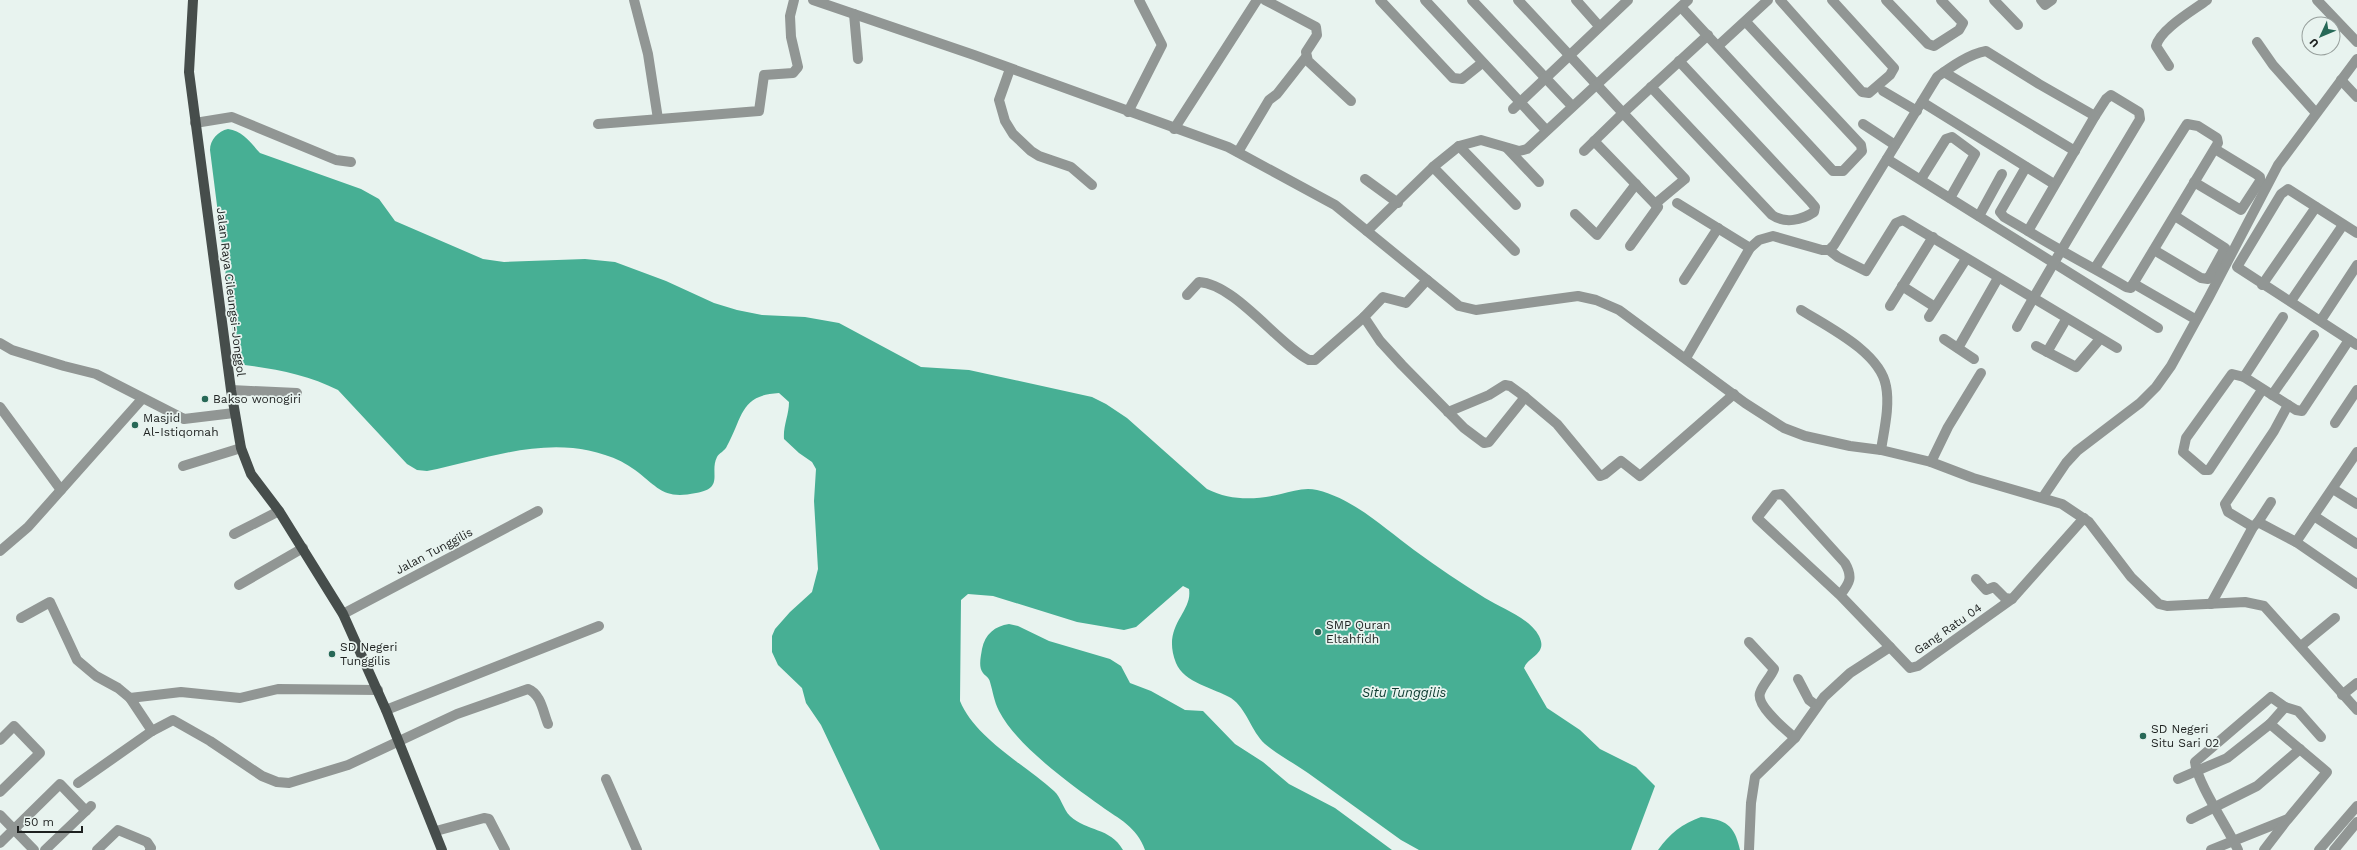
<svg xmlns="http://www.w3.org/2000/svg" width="2357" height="850" viewBox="0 0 2357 850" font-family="'Work Sans',sans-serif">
	<rect width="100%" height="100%" fill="#e8f3ef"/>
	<g fill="#47af94">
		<path d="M228,129C243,131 250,142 260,153L361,189L379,199L395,221L483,259L504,262L585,259L615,262L666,281L714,303L737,310L762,315L805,317L839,323L921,367L969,370L1092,397L1106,404L1127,418L1207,489C1231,501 1256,500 1281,494C1293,491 1305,487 1317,490C1354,499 1384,528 1414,550C1437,567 1461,583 1485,598C1501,608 1530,618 1539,636C1548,654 1529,656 1524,668L1547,708L1580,730L1600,749L1636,767L1655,786L1631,850H1419L1401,840C1370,818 1339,795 1308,773C1294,763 1278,755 1265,744C1251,731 1247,709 1231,698C1214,688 1184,683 1176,663C1161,625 1193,613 1189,589L1183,586L1136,627L1124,630L1077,622L993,596L968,594L961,600L960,701C975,738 1024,764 1054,791C1061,797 1063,809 1070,816C1087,832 1110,827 1123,850H880L821,725L806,703L802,688L778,665L772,652V636L775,629L790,612L812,592L818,569L814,501L816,469L812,462L799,453L784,439C783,426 789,415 789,402L779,393C740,395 743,417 727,446C725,451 719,453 717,457C709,473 725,488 696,493C663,500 658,487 635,470C618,457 593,450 573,448C523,443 474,462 427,471L417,470L407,464L338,390C307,374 271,368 237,364L210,150C210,140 218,131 228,129Z"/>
		<path d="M1009,624L1018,626L1049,641L1110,659L1121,666L1130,683L1151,691L1185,710L1203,711L1235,744L1263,762L1289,784L1335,808L1392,850H1145C1137,827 1119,819 1101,806C1069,783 1017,746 999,711C994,701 993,692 990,682C989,677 985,676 983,673C978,667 981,656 982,649C985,634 995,626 1009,624Z"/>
		<path d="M1701,817C1726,820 1734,824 1740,850H1658C1670,833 1682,824 1701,817Z"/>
	</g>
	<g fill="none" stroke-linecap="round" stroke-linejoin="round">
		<g stroke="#919694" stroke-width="10">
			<polyline points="634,0 648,54 658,119"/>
			<polyline points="813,0 974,55 1228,147 1335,205 1459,306 1476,310 1578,296 1596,300 1619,310 1745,403 1784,428 1805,436 1850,446 1881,450 1931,462 1973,478 2062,504 2089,522 2131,577 2159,604 2167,606 2245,602 2264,606 2357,710"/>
			<polyline points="1265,0 1316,27 1317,35 1306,52 1308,61 1351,101"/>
			<polyline points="1380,0 1453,78 1462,79 1482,63"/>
			<polyline points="1425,0 1546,130"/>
			<polyline points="1472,0 1572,106"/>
			<polyline points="1518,0 1623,113 1708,35"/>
			<polyline points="1576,0 1599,26"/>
			<polyline points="1780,0 1862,92 1869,93 1890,75 1894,68 1832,0"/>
			<polyline points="1886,0 1928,44 1934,46 1959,30 1963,23 1941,0"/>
			<polyline points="1994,0 2018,25"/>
			<polyline points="2041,0 2045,5 2052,0"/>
			<polyline points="2317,0 2357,42"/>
			<polyline points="1681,7 1833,171 1843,171 1862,151 1861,145 1746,22"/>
			<polyline points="854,14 858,59"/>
			<polyline points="2257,42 2273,65 2316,113"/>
			<polyline points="1718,46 1768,0"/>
			<path d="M2169,66L2156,46C2160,29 2194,10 2207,0"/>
			<polyline points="1010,69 999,100 1005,121 1013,134 1031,151 1039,156 1071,167 1092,185"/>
			<polyline points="1944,72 2075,151"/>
			<polyline points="2341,80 2357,97"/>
			<path d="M1651,87L1772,215C1785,224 1802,220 1814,212L1815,207L1810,201L1679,61"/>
			<polyline points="1883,91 1917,111"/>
			<polyline points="1922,102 2054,184"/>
			<polyline points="1513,109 1628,0"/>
			<polyline points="1128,112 1162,45 1139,0"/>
			<polyline points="195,123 232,117 336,160 351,162"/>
			<polyline points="598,124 759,111 764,75 793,73 798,67 791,37 790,16 794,0"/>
			<polyline points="1863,124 1895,145"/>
			<polyline points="1174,129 1257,0"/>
			<polyline points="1594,141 1658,207 1630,246"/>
			<polyline points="1459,146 1516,205"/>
			<polyline points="1507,148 1539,182"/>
			<polyline points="1584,151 1623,113 1685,179 1655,204"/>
			<polyline points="1238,152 1269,100 1277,94 1306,57"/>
			<polyline points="1887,159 2158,328"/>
			<polyline points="1433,167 1515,251"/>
			<polyline points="2026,167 2000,212 2004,217 2028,231"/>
			<polyline points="1365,179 1398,203"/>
			<polyline points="1921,179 1946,139 1952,137 1975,154 1950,198"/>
			<polyline points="2194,182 2241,210 2260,181 2260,177 2256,174 2215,149"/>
			<polyline points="1677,203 1750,248"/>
			<polyline points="1575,214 1597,235 1636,184"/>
			<polyline points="1979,216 2002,174"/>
			<polyline points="1367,231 1433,167 1459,146 1481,140 1519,151 1527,149 1688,0"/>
			<polyline points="2357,233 2288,189 2281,194 2237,267 2357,345"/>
			<polyline points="1829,250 1838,257 1866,271 1896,223 1903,220 2117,348"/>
			<polyline points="2154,250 2201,278 2208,279 2225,248 2175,216"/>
			<polyline points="2095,268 2187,124 2198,126 2217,138 2218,143 2133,284"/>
			<polyline points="1427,280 1406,303 1383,297 1364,317 1380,341 1402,365 1464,428 1484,443 1489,442 1525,397 1557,424 1600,476 1605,474 1621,461 1640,476 1734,394"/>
			<polyline points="1684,280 1718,228"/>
			<polyline points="2262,285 2316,207"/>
			<polyline points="1902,286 1935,307"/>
			<path d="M1187,295L1199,282C1235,284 1278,344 1309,360H1315L1364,317"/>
			<polyline points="2291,301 2343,225"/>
			<polyline points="1890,306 1933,237"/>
			<path d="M1801,310C1828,327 1880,352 1886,386C1890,406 1884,430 1881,450"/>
			<polyline points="1929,317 1966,259"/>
			<polyline points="2321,320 2357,265"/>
			<path d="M2017,327C2056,257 2099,188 2140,119L2139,112L2111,95L2106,99L2095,116L2028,231C2060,251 2094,268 2126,287L2131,288L2133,284L2136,285L2195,319"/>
			<polyline points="1944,339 1974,359"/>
			<polyline points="0,343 12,350 64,366 96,374 184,419 234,413"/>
			<polyline points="2036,346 2076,367 2100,339"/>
			<polyline points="1958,348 1998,278"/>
			<polyline points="2047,352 2064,323"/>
			<path d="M1686,358L1750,248L1759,240L1773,236L1822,250H1829L1834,245L1937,77C1951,67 1969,54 1986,51L2039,84L2095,116"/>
			<polyline points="2244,377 2283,317"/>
			<polyline points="231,390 297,393"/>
			<polyline points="2262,390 2209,470 2204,470 2183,452 2186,438 2232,374 2244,377 2296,410 2302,411 2349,340"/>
			<polyline points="2272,395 2314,335"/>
			<polyline points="0,407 61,490"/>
			<polyline points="1448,412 1489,395 1505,385 1510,386 1525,397"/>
			<polyline points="2335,423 2357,390"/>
			<polyline points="1931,462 1948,427 1981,373"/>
			<polyline points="183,466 241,448"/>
			<polyline points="2333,489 2357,504"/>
			<polyline points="2043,497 2066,463 2077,451 2140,403 2156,387 2171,366 2209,297 2278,165 2357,59"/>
			<polyline points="2314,516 2357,544"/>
			<polyline points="2258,522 2271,502"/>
			<polyline points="2253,527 2228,512 2225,504 2274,431 2288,405"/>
			<polyline points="234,534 279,511"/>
			<polyline points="2296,542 2357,584"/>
			<polyline points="0,551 28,527 142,399"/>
			<polyline points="1976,579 1986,590 1994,587 2005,598 2012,599"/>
			<polyline points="239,585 303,548"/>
			<path d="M1840,595C1850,583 1853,577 1845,563L1786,498L1782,494L1775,495L1757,518L1840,595L1890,647"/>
			<polyline points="2211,604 2253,527 2258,522 2296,542 2357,452"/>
			<polyline points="343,614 538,511"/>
			<polyline points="21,618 50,602 77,660 96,676 118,688 130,698 152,731"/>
			<path d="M1749,642L1774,669C1771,677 1763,684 1760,693C1756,706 1786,730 1795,738"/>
			<polyline points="2301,646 2335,618"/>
			<polyline points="1798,679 1809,700 1817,706"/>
			<polyline points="2342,695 2357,683"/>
			<polyline points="130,698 181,692 240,698 278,689 378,690"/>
			<polyline points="2285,707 2298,711 2321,737"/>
			<polyline points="386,710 599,626"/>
			<polyline points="0,740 14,726 40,753 0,792"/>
			<polyline points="606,779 637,850"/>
			<polyline points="2178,779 2227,758 2270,724"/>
			<path d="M78,783L152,731L173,720L210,741L262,776L277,782L289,783L348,765L457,714L528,689C541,694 543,712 548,724"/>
			<polyline points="0,815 34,850"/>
			<polyline points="2191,819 2257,786 2300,749"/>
			<polyline points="436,831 484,818 489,819 505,850"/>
			<polyline points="0,843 60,784 86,811"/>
			<polyline points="45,850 91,806"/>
			<polyline points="97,850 118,830 147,842 151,848 150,850"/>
			<polyline points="1749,850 1751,803 1755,777 1795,738 1824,697 1850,673 1890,647 1910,668 1918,666 2012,599 2084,518"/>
			<path d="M2211,850L2288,819L2327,772L2270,724L2285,707L2271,697L2195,762C2197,783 2228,828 2238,850"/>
			<polyline points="2264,850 2287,820"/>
			<polyline points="2319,850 2357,806"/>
			<polyline points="2334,850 2357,822"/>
		</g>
		<polyline stroke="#464d4b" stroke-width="10" points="193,0 189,72 231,390 241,448 251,474 279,511 343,614 386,710 442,850"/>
	</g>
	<g fill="#276857" stroke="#e8f3ef" stroke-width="1.5">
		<circle cx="205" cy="399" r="4"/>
		<circle cx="135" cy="425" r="4"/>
		<circle cx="1318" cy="632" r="4"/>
		<circle cx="332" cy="654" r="4"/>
		<circle cx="2143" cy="736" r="4"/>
	</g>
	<g text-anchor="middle" stroke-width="3.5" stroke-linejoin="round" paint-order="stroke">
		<g font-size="12" fill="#1e2120" stroke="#e8f3ef">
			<text transform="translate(231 292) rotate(83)" y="4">Jalan Raya Cileungsi-Jonggol</text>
			<text transform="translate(434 551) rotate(-28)" y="4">Jalan Tunggilis</text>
			<text transform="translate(1948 629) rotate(-35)" y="4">Gang Ratu 04</text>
		</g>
		<g font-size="12" fill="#1e2120" stroke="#e8f3ef" text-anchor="start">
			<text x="213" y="403">Bakso wonogiri</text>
			<text x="143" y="422">Masjid<tspan x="143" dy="14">Al-Istiqomah</tspan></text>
			<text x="1326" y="629">SMP Quran<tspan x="1326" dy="14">Eltahfidh</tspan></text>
			<text x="340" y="651">SD Negeri<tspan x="340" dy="14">Tunggilis</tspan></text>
			<text x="2151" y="733">SD Negeri<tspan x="2151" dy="14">Situ Sari 02</tspan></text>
		</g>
		<g font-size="13" font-style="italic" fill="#0c3b30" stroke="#e8f3ef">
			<text x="1404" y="697">Situ Tunggilis</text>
		</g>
	</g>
	<g transform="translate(2321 36) rotate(226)"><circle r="19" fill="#e8f3ef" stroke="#979f9c"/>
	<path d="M0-3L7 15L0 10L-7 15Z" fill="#276857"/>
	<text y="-6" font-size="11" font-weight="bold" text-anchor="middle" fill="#1e2120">U</text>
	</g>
	<path d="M18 826v6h64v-6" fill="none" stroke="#1e2120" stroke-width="2"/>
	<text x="24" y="826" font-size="12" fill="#1e2120" stroke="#e8f3ef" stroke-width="3" paint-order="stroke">50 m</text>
</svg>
